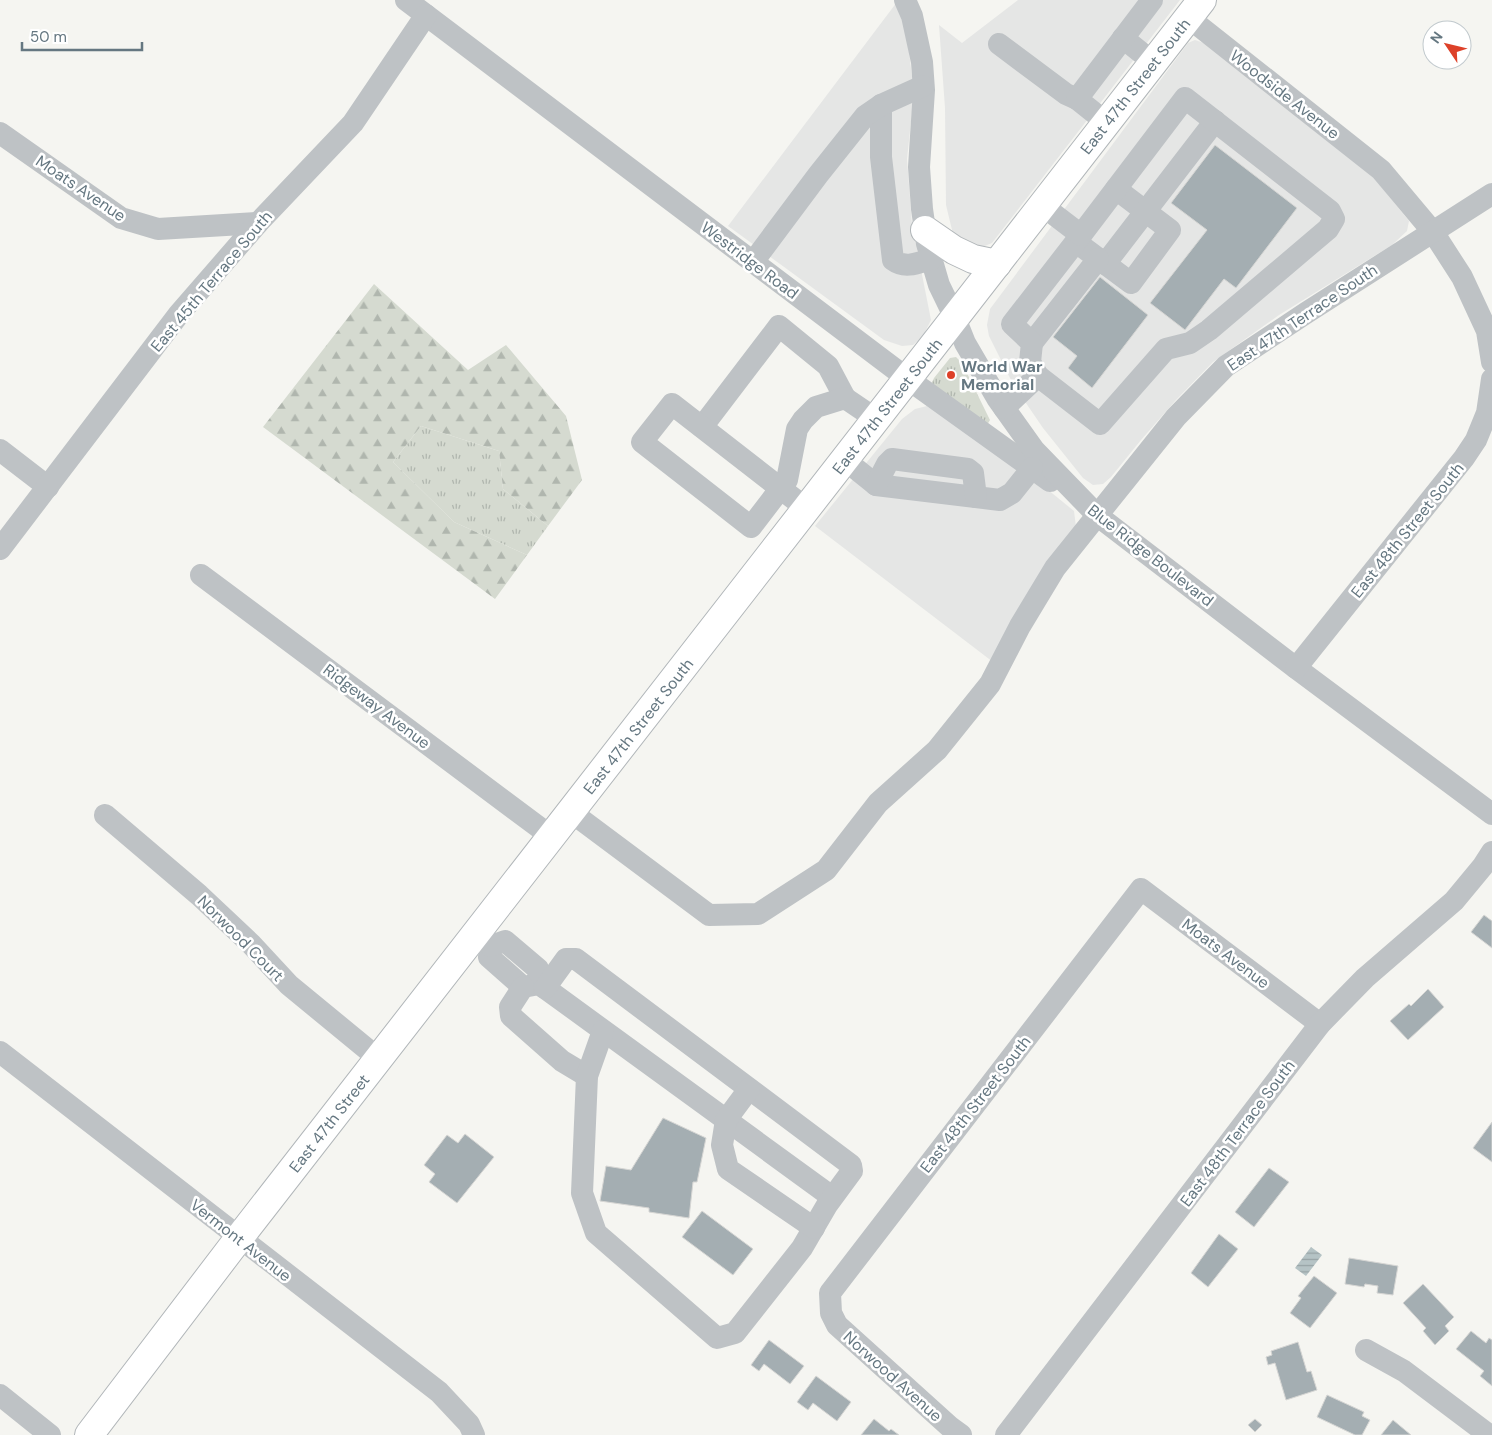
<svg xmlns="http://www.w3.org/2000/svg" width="1492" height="1435" viewBox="0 0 1492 1435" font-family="'DM Sans',sans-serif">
	<defs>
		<pattern id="grass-tufts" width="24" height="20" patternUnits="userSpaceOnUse" patternTransform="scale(1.25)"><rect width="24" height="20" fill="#d5dad0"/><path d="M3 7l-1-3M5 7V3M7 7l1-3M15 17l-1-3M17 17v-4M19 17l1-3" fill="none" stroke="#b0b6ae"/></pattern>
		<pattern id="forest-firs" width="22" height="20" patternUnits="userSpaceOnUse" patternTransform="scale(1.25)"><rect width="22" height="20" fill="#d5dad0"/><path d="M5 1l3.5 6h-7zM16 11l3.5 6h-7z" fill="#b0b6ae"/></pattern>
		<pattern id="water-rules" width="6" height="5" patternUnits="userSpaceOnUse" patternTransform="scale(1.25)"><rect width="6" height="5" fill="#b5c3c5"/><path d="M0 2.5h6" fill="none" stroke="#97a3a5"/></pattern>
	</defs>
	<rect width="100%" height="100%" fill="#f5f5f1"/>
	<g fill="#e5e6e5">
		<polygon points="1018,0 1180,0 992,243 975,250 953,234 946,205 945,108 939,25 962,43"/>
		<polygon points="897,2 907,35 914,93 907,159 912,224 931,320 923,336 913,345 902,346 884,340 728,226"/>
		<polygon points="1195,40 1207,44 1366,168 1409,221 1407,231 1392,245 1279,315 1213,362 1176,400 1141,440 1111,477 1103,484 1093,485 1083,478 1043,428 1013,384 989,336 987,325 990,309 1188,43"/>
		<polygon points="927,406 1014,462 1074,511 1076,527 993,662 815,526 902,419 915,409"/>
	</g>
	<g fill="url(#grass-tufts)">
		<polygon points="956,357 962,363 987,414 990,420 987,425 931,385 934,378 950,358"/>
		<polygon points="421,426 499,451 503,489 548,526 527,555 454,522 393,462"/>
	</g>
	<polygon fill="url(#forest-firs)" points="374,284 468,370 506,345 566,416 582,480 548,526 503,489 499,451 421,426 393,462 454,522 527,555 495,599 263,427"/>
	<polygon fill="url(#water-rules)" points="1311,1247 1322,1255 1306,1276 1295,1268"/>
	<g fill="#a4aeb2" stroke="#d6d6d4">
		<polygon points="1215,145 1297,208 1236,288 1224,279 1185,330 1150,303 1207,230 1171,203"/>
		<polygon points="1100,277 1148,315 1092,388 1068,368 1077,356 1053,337"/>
		<polygon points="1484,915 1492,921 1492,948 1471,932"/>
		<polygon points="1428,989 1444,1007 1408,1040 1390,1021 1409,1004 1411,1006"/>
		<polygon points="663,1118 706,1138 697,1182 693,1182 689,1218 649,1212 649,1208 600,1201 606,1166 631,1170"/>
		<polygon points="1492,1122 1492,1162 1473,1148"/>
		<polygon points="465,1134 494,1157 457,1203 429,1182 435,1174 424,1165 447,1135 458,1143"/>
		<polygon points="1269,1168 1289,1182 1254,1227 1235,1212"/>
		<polygon points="702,1211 753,1249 733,1275 682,1237"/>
		<polygon points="1219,1234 1238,1249 1208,1287 1191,1273"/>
		<polygon points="1349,1258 1398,1266 1393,1295 1377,1293 1378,1286 1365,1284 1364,1287 1345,1284"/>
		<polygon points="1314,1276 1337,1293 1310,1328 1290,1313 1301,1298 1298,1296"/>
		<polygon points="1423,1284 1454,1317 1445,1326 1449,1331 1435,1345 1423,1331 1426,1328 1403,1303"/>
		<polygon points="1471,1331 1486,1343 1489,1338 1492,1340 1492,1386 1480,1376 1484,1371 1456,1349"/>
		<polygon points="769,1340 804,1366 790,1384 764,1364 759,1371 751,1365"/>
		<polygon points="1298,1342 1307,1372 1311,1371 1317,1390 1286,1400 1275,1363 1268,1365 1266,1357 1272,1355 1271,1351"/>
		<polygon points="816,1376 851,1402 837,1421 813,1403 808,1410 797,1402"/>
		<polygon points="1327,1395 1364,1412 1362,1416 1370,1420 1362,1435 1355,1435 1317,1417"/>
		<polygon points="874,1419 889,1431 891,1429 899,1435 861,1435"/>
		<polygon points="1255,1419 1262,1425 1255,1432 1248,1425"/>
		<polygon points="1393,1420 1411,1435 1381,1435"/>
	</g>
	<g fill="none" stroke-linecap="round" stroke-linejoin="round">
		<defs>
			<g id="major">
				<polyline points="925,230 954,250 973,259 997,264"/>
				<polyline points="89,1435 239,1238 1202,0"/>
			</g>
		</defs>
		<use href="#major" stroke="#b1b6b9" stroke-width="30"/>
		<g stroke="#bec2c5" stroke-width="22">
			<polyline points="406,0 908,379 1050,481"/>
			<polyline points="905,0 912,16 922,62 924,90 919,167 922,209 927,244 939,285 955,318 965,343 997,398 1034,450 1098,516 1296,668 1492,814"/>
			<polyline points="1189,18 1381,170 1433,232 1462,277 1487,331 1492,362"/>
			<polyline points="1123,38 1154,63"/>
			<polyline points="999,44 1066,94 1077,99"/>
			<path d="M881,105V157L893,260C905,269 918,263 931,259"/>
			<polyline points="1107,123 1077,99 1152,0"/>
			<polyline points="0,133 121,218 158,229 258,223"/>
			<polyline points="1076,242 1131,283 1170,230 1116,189"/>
			<polyline points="753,262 818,175 865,116 881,105 923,86"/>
			<polyline points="1105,264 1215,121"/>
			<polyline points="1032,343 1098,259"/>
			<polyline points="1038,376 1030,362 1032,343 1012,324 1081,235"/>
			<polyline points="1004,408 1038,376 1100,424 1166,349 1190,343 1209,330 1328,229 1334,219 1330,211 1185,98 1081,235 1043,206"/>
			<polyline points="702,427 779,326 828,366 845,398"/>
			<polyline points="0,450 48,487"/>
			<polyline points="845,460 876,485 1000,500 1012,493 1032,468"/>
			<polyline points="876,485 887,464 892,459 968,469 973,473 976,497"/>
			<polyline points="807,509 672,404 642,442 751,527 787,480 797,429 803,420 816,407 845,398 876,419"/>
			<polyline points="0,549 179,314 258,223 353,123 426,15"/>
			<polyline points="201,575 552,837"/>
			<polyline points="1296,668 1464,458 1476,440 1487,413 1492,379"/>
			<polyline points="571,812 709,915 758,914 826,870 878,803 937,750 990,684 1020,626 1055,568 1176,417 1226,366 1306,313 1492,194"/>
			<polyline points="105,815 199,895 251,944 289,985 379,1059"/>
			<polyline points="491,946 489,957 523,987 539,984 545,988 832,1197"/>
			<polyline points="491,946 505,941 538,969 539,984"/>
			<polyline points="523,987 510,1007 511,1016 562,1061 587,1076"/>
			<polyline points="545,988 566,959 576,959 851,1165 852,1171 827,1205 802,1248 735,1333 717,1338 596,1233 582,1193 587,1076 603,1031"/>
			<polyline points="0,1052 439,1392 469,1424 474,1435"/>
			<polyline points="749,1089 726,1120 722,1145 728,1169 814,1228"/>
			<polyline points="1366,1350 1404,1371 1489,1435"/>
			<polyline points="0,1395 50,1435"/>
			<polyline points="961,1435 950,1427 837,1325 831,1313 830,1293 1141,889 1320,1024"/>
			<polyline points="1006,1435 1320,1024 1365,978 1454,901 1483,866 1492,852"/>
		</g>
		<use href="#major" stroke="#fff" stroke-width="28"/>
	</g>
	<circle fill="#dd4129" stroke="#fff" stroke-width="2" cx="951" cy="375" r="5"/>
	<g text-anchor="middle" stroke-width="5" stroke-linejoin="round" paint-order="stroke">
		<g font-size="16" fill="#657781" stroke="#fff">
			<text transform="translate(1135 86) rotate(-52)" y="6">East 47th Street South</text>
			<text transform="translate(1285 94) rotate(38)" y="6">Woodside Avenue</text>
			<text transform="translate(81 188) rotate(34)" y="6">Moats Avenue</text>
			<text transform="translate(750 260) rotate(37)" y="6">Westridge Road</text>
			<text transform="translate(211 281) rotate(-50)" y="6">East 45th Terrace South</text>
			<text transform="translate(1302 317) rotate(-34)" y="6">East 47th Terrace South</text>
			<text transform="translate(887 406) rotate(-52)" y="6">East 47th Street South</text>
			<text transform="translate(1407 530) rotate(-51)" y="6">East 48th Street South</text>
			<text transform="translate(1151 555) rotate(38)" y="6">Blue Ridge Boulevard</text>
			<text transform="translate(377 706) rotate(37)" y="6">Ridgeway Avenue</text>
			<text transform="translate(638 726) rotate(-52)" y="6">East 47th Street South</text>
			<text transform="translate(241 938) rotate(45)" y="6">Norwood Court</text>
			<text transform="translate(1226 953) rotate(37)" y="6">Moats Avenue</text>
			<text transform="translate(975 1104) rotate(-52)" y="6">East 48th Street South</text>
			<text transform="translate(329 1123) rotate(-52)" y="6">East 47th Street</text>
			<text transform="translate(1237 1133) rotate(-53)" y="6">East 48th Terrace South</text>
			<text transform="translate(241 1240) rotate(38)" y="6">Vermont Avenue</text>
			<text transform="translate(893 1376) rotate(42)" y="6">Norwood Avenue</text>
		</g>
		<g font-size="16" font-weight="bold" fill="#657781" stroke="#fff" text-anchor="start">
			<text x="961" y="372">World War<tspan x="961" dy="18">Memorial</tspan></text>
		</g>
	</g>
	<g transform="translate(1447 45) rotate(305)"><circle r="24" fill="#ffffff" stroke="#c1c9cd"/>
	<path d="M0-4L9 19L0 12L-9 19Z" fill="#dd4129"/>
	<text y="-8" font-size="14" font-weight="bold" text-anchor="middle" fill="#657781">N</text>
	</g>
	<path d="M22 42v8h120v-8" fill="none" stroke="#657781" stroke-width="2.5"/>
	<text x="30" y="42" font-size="15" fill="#657781" stroke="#ffffff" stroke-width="4" paint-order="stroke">50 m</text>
</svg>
